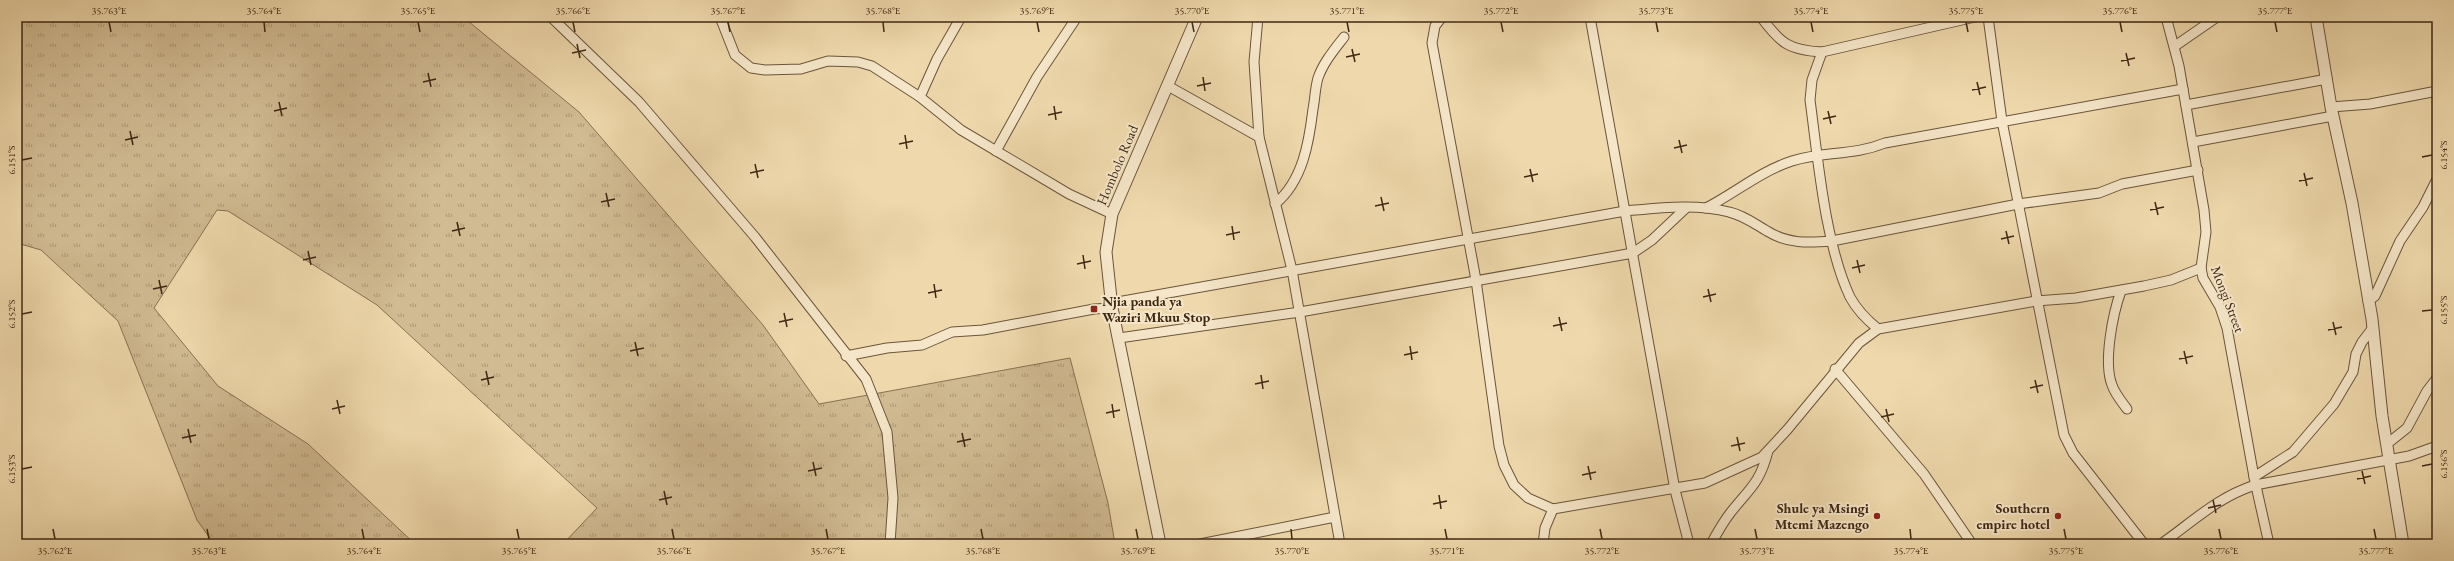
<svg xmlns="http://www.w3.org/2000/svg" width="2454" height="561" viewBox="0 0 2454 561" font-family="'EB Garamond',serif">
	<defs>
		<pattern id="grass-tufts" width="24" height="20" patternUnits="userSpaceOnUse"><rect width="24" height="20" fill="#d1bb92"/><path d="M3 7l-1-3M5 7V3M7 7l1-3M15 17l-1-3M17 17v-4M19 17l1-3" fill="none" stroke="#ab9876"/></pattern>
	</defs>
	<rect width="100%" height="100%" fill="#efd9ac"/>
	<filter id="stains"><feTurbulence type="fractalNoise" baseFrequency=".005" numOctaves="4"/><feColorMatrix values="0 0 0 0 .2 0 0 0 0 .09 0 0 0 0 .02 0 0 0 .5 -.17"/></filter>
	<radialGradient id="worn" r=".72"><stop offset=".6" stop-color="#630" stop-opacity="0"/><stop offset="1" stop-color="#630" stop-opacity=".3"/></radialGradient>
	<polygon fill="url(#grass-tufts)" stroke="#887153" points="17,17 463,17 579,112 763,325 819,404 1070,358 1108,503 1115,544 563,544 597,508 377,305 228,211 217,210 154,308 218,386 308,444 415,544 214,544 197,520 118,321 41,250 17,243"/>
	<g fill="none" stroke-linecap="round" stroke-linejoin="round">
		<defs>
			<g id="minor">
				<polyline points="551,17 639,102 755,237 866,379 887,432 893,498 890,544"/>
				<polyline points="720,17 735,55 751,68 765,70 801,69 828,61 858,62 872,66 920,97 961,130 1069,194 1112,214"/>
				<polyline points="1258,17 1254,62 1259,137 1292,270 1340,544"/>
				<polyline points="1442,17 1435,26 1432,43 1476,280 1499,446 1504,465 1514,485 1528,498 1553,509 1705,483 1762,457 1787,430 1859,343 1878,329 2036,301 2076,298 2144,286 2171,280 2201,268"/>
				<polyline points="1590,17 1675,490 1689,544"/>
				<path d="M1761,17C1781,44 1789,50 1822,52L1975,17"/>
				<polyline points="1988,17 2002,121 2064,435 2073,453 2144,544"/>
				<polyline points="2166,17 2179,66 2204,210 2206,232 2201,268 2203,278 2220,307 2227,328 2254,477 2269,544"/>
				<polyline points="2175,46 2217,17"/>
				<path d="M1822,52L1812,80L1810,100C1818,159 1825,244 1850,297C1857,310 1867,320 1878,329"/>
				<polyline points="1168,86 1259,137"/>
				<polyline points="920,97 937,59 961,17"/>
				<polyline points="2186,105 2327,79"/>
				<polyline points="2331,107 2370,104 2437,91"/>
				<polyline points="2193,142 2333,116"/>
				<polyline points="996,151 1037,77 1077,17"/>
				<path d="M1275,204C1303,181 1309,142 1313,109C1315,99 1315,88 1318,78C1323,63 1334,50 1344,37"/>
				<path d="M1706,208C1735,193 1761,171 1792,161C1824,151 1853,156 1885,143L2183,89"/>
				<path d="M2121,291C2113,313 2103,362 2112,385C2115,394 2122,402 2127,409"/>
				<polyline points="2368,301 2375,296 2400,241 2423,207 2437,179"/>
				<path d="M1112,303L1625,211C1658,208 1696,203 1729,212C1743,215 1755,224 1767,231C1788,244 1808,243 1832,241L2018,204L2099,193L2122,184L2198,170"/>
				<polyline points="1119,338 1300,312 1633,253 1652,240 1686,208"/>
				<polyline points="846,356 887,348 922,345 952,332 983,330 1094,309 1112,308"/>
				<polyline points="1835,369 1924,474 1972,544"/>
				<polyline points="2387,444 2407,428 2427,391 2437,378"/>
				<polyline points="2254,477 2293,452 2334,404 2353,372 2356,354 2362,342 2372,329"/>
				<polyline points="1200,544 1335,517"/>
				<polyline points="1543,544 1545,528 1553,509"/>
				<path d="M1711,544C1717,533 1723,522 1731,512C1750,488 1760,483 1768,451"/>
				<path d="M2161,544C2194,521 2216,498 2255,485L2409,456L2437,446"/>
			</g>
			<g id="tertiary">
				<polyline points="2316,17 2331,107 2352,203 2372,319 2382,416 2403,544"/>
				<polyline points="1160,544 1112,308 1106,252 1112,214 1197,17"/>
			</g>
		</defs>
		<use href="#minor" stroke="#6b543a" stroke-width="11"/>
		<use href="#tertiary" stroke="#6b543a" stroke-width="13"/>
		<use href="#minor" stroke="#f5e6c9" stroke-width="9"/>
		<use href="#tertiary" stroke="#f5e6c9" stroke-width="11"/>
	</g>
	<path fill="none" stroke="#3f2714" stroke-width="1.5" d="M109,22L111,32M264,22L265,32M418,22L420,32M573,22L575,32M728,22L730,32M883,22L884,32M1037,22L1039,32M1192,22L1194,32M1347,22L1349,32M1501,22L1503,32M1656,22L1658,32M1811,22L1813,32M1966,22L1968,32M2120,22L2122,32M2275,22L2277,32M577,44L580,58M1352,49L1355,62M572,53L586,50M2126,53L2129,66M1346,57L1360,54M2121,61L2135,58M428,73L431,87M1203,77L1205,91M423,82L436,79M1977,82L1980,95M1197,86L1211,83M1972,90L1986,87M279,102L282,116M1054,106L1056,120M274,111L287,108M1828,111L1831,124M1048,115L1062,112M1823,119L1836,116M130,131L133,145M905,135L907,149M125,140L138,137M1679,140L1682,153M899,144L913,141M1674,148L1687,145M2422,157L2432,155M22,160L32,158M755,164L758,178M1530,169L1533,182M750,173L764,170M2304,173L2307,186M1524,177L1538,174M2299,181L2313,178M606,193L609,207M1381,197L1384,211M601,202L615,199M2155,202L2158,215M1375,206L1389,203M2150,210L2164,207M457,222L460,236M1232,226L1234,240M452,231L465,228M2006,231L2009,244M1226,235L1240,232M2001,239L2014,236M308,251L311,265M1083,255L1085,269M303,260L316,257M1857,260L1860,273M1077,264L1091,261M1852,268L1865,265M159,280L162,294M934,284L936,298M153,289L167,286M1708,289L1711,302M928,293L942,290M1703,297L1716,294M2422,311L2432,310M784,313L787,327M22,314L32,312M1559,317L1562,331M779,322L793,319M2333,322L2336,335M1553,326L1567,323M2328,330L2342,327M635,342L638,356M1410,346L1412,360M630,351L644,348M2184,351L2187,364M1404,355L1418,352M2179,359L2193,356M486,371L489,385M1261,375L1263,389M481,380L494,377M2035,380L2038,393M1255,384L1269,381M2030,388L2043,385M337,400L340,414M1112,404L1114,418M332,409L345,406M1886,409L1889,422M1106,413L1120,410M1881,417L1894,414M188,429L191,443M962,433L965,447M1737,437L1740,451M182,438L196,435M957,442L971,439M1731,446L1745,443M813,462L816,476M1588,466L1591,480M2422,466L2432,464M22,469L32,467M808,471L822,468M2362,471L2365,484M1582,475L1596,472M2357,479L2371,476M664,491L667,505M1439,495L1441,509M659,500L672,497M2213,500L2216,513M1433,504L1447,501M2208,508L2221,505M53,529L55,539M207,529L209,539M362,529L364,539M517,529L519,539M672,529L674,539M826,529L828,539M981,529L983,539M1136,529L1138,539M1291,529L1292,539M1445,529L1447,539M1600,529L1602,539M1755,529L1757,539M1910,529L1911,539M2064,529L2066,539M2219,529L2221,539M2374,529L2376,539"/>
	<g fill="#8f2418" stroke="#f5e6c9" stroke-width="1.5">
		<rect x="1090" y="305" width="8" height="8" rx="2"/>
		<circle cx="1877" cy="516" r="4"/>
		<circle cx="2058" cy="516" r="4"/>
	</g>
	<g text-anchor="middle" stroke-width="4" stroke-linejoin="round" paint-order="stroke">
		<g font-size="14" fill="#3f2714" stroke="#f5e6c9">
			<text transform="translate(1117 165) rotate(-67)" y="5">Hombolo Road</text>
			<text transform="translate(2228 299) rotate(69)" y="5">Mongi Street</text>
		</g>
		<g font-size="14" font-weight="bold" fill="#3f2714" stroke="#f5e6c9" text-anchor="end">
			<text x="1102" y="306" text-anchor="start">Njia panda ya<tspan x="1102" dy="16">Waziri Mkuu Stop</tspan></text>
			<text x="1869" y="513">Shule ya Msingi<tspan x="1869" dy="16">Mtemi Mazengo</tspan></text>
			<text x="2050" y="513">Southern<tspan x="2050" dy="16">empire hotel</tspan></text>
		</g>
	</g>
	<rect width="2454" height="561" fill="none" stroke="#efd9ac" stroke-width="44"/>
	<rect x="22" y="22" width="2410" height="517" fill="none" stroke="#3f2714" stroke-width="1.5"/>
	<g font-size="10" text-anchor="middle" fill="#3f2714">
		<text x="109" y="14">35.763°E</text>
		<text x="264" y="14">35.764°E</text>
		<text x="418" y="14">35.765°E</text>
		<text x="573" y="14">35.766°E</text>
		<text x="728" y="14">35.767°E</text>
		<text x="883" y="14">35.768°E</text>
		<text x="1037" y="14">35.769°E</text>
		<text x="1192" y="14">35.770°E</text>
		<text x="1347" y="14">35.771°E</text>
		<text x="1501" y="14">35.772°E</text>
		<text x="1656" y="14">35.773°E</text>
		<text x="1811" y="14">35.774°E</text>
		<text x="1966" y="14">35.775°E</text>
		<text x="2120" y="14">35.776°E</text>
		<text x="2275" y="14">35.777°E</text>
		<text transform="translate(2443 155) rotate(-90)" y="4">6.154°S</text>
		<text transform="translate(11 160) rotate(-90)" y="4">6.151°S</text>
		<text transform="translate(2443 310) rotate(-90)" y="4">6.155°S</text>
		<text transform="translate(11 314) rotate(-90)" y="4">6.152°S</text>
		<text transform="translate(2443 464) rotate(-90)" y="4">6.156°S</text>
		<text transform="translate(11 469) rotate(-90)" y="4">6.153°S</text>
		<text x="55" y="554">35.762°E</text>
		<text x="209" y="554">35.763°E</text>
		<text x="364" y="554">35.764°E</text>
		<text x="519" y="554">35.765°E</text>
		<text x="674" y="554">35.766°E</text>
		<text x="828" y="554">35.767°E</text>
		<text x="983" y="554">35.768°E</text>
		<text x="1138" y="554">35.769°E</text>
		<text x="1292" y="554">35.770°E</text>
		<text x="1447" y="554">35.771°E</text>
		<text x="1602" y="554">35.772°E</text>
		<text x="1757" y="554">35.773°E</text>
		<text x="1911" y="554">35.774°E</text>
		<text x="2066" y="554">35.775°E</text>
		<text x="2221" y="554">35.776°E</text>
		<text x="2376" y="554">35.777°E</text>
	</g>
	<rect width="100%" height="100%" filter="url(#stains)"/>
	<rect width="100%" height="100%" fill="url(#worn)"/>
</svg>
